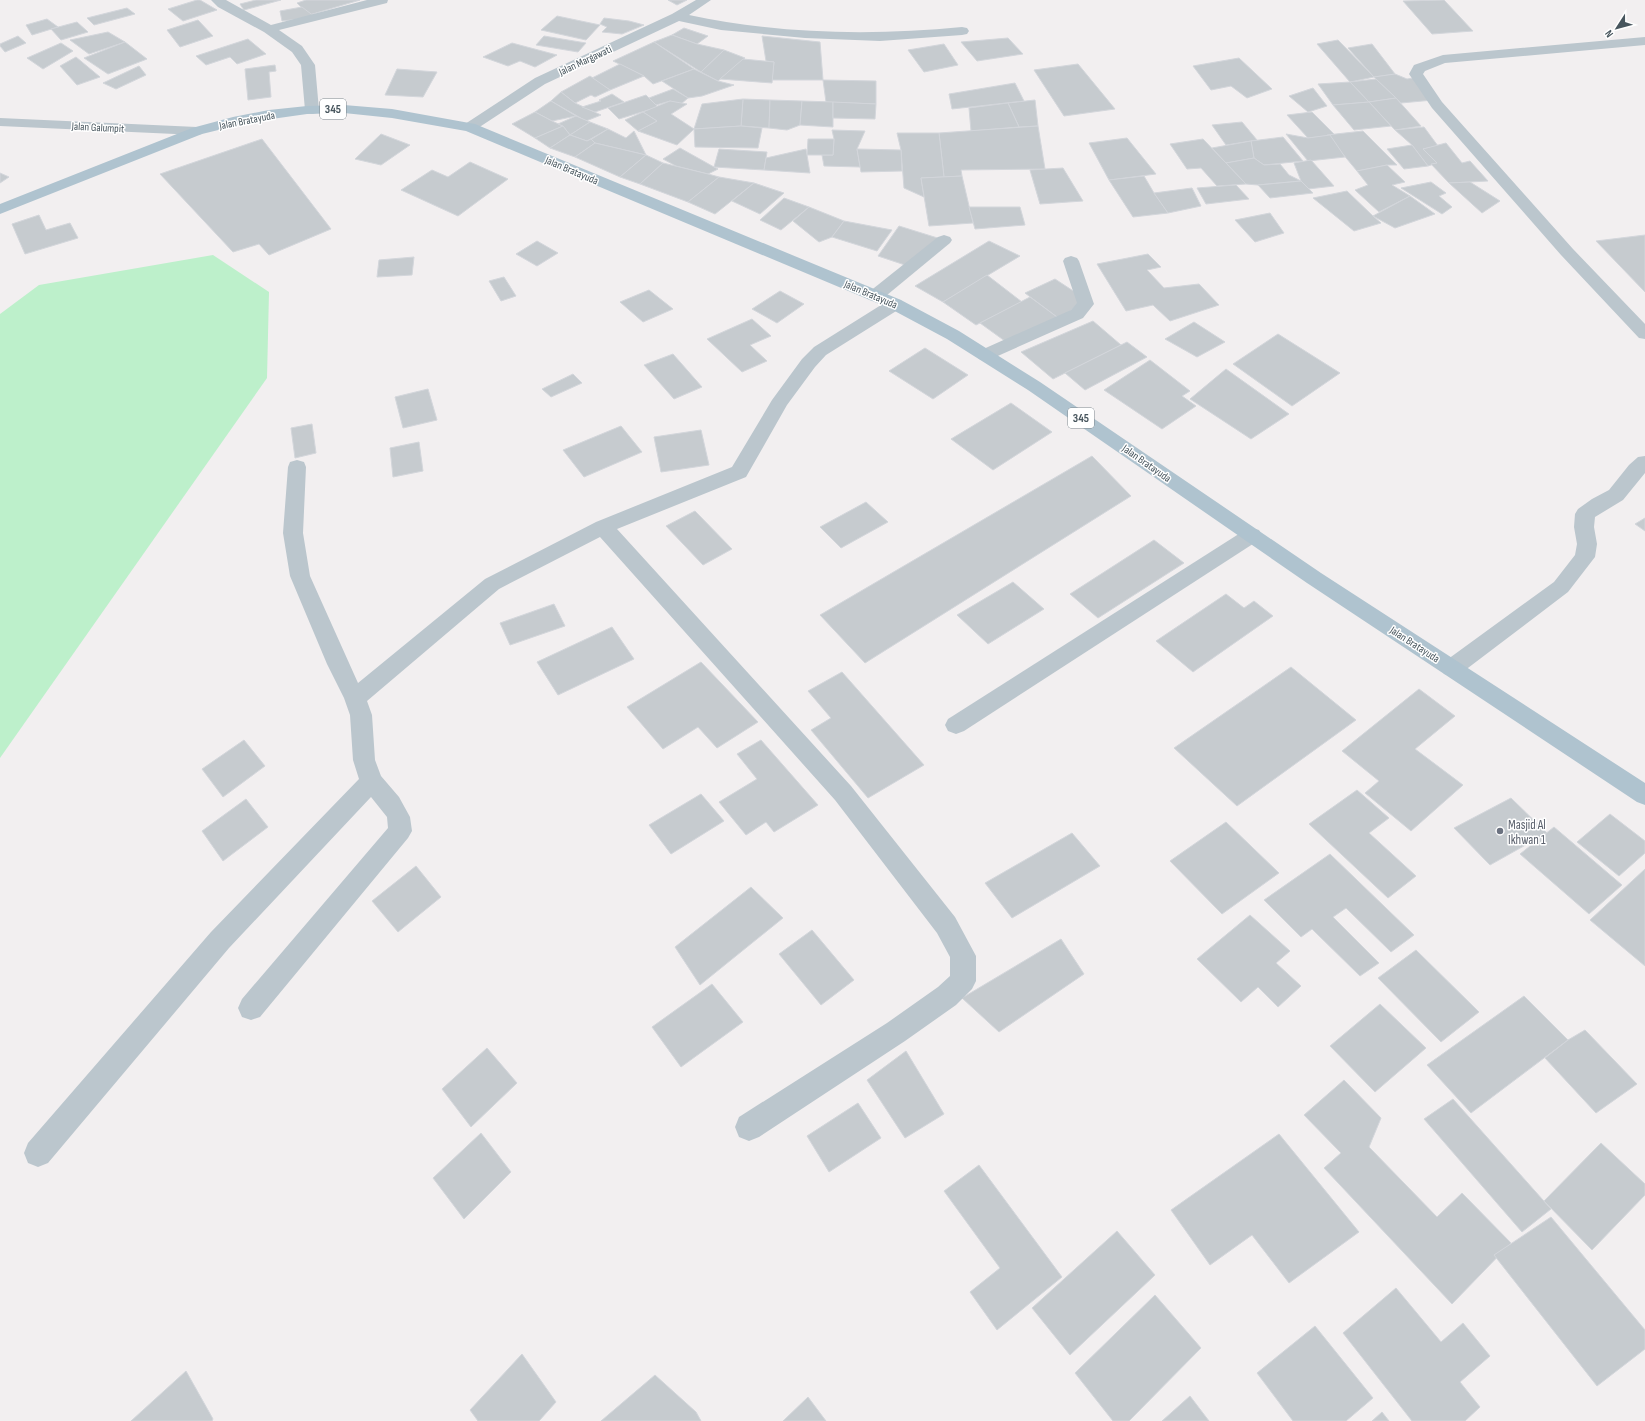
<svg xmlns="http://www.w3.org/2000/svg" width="1645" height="1421" viewBox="0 0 1645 1421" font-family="'Sofia Sans Condensed',sans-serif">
	<rect width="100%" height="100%" fill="#f2eff0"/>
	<polygon fill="#bdf0cb" points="213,255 269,292 267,378 0,758 0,314 39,285"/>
	<g fill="#c6cbcf" stroke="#d3d6db">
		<polygon points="197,0 200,0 217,10 183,21 168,9"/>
		<polygon points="256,0 281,0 244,10 240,4"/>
		<polygon points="306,0 360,0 309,15 297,3"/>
		<polygon points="668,0 687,0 677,5"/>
		<polygon points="1444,0 1473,31 1432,34 1403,1"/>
		<polygon points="302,7 315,17 282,21 280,11"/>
		<polygon points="127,8 135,14 94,25 87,18"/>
		<polygon points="557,16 600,25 586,40 541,30"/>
		<polygon points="604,18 629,21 644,25 622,34 602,32 607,27 600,24"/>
		<polygon points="47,19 58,27 32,35 26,25"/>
		<polygon points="198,20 213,36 180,47 167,30"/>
		<polygon points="77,22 88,32 61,40 51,29"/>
		<polygon points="684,28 708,36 697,44 672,35"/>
		<polygon points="108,32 125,42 89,54 70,40"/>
		<polygon points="672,35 697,44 724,50 701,72 654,42"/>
		<polygon points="18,36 26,43 5,52 0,46 0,44"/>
		<polygon points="544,36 586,43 578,52 536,45"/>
		<polygon points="762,36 820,42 823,80 772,80 774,62 766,61"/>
		<polygon points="1008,38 1023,54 977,61 961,42"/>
		<polygon points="248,39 266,54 237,64 230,57 206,65 196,56"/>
		<polygon points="1338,40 1374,77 1350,82 1317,44"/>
		<polygon points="125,42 147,59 108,74 84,58"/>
		<polygon points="654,42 694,69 653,84 644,76 613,61"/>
		<polygon points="61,43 73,51 43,69 27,58"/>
		<polygon points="512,43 557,55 535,67 520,61 508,66 483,57"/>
		<polygon points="944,44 958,65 924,72 908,50"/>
		<polygon points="1372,44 1395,74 1374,77 1348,48"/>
		<polygon points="724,50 745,58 718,81 701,72"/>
		<polygon points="76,57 100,77 77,85 60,66"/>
		<polygon points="1239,58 1272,89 1247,98 1231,86 1211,90 1193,66"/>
		<polygon points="743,59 774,62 772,83 720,79"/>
		<polygon points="620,64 644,76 610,90 592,78"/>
		<polygon points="1078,64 1115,109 1064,116 1034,70"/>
		<polygon points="275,65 276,71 269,72 271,97 248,100 245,69"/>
		<polygon points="139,66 146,75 116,89 103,83"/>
		<polygon points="397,69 437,72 423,97 385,95"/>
		<polygon points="694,69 718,81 734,85 702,96 688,98 662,81"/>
		<polygon points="1395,74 1407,79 1413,78 1433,100 1401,103 1374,77"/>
		<polygon points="590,76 610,90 595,97 591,95 575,103 561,92"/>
		<polygon points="1376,79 1396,98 1369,102 1350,82"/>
		<polygon points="823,80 876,81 876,104 826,102"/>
		<polygon points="1350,82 1369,102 1333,105 1318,84"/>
		<polygon points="1015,83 1024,101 952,109 949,94"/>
		<polygon points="1313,88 1327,106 1308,112 1289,96"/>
		<polygon points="673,89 688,98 681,104 670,101 656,105 649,98"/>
		<polygon points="561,92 575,103 601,115 586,121 551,101"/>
		<polygon points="612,94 624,102 595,112 582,107 601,101 599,100"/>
		<polygon points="646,95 658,107 619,119 608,108"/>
		<polygon points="1396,98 1421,126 1395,130 1369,102"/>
		<polygon points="743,99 770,100 769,128 741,126"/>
		<polygon points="743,99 741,126 694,129 702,104"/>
		<polygon points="770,100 802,101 800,125 787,130 769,128"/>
		<polygon points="1035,100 1038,126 1019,127 1008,103"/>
		<polygon points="551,101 576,116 552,121 535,112"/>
		<polygon points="670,101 687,104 671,114 694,129 677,145 638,131 657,121 643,112"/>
		<polygon points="802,101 833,102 833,127 800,125"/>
		<polygon points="833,102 876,104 875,119 833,118"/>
		<polygon points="1369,102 1391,126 1354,130 1333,105"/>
		<polygon points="1008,103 1019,127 971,131 969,108"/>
		<polygon points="535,112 552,121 563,126 535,138 512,124"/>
		<polygon points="643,112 657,121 638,131 625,120"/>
		<polygon points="1312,112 1335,135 1308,138 1287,115"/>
		<polygon points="576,116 590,122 570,135 563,126 558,124"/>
		<polygon points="590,122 608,129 587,141 570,135"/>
		<polygon points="1242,122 1257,140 1226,145 1212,125"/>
		<polygon points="563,126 570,135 550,148 535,138"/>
		<polygon points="741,126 762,128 758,148 695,147 694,129"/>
		<polygon points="1038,126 1045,169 961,170 962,176 944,177 939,133"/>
		<polygon points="1424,127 1438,146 1423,149 1437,163 1428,166 1412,145 1395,130"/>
		<polygon points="608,129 626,138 634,131 646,155 595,143 590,140"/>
		<polygon points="832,130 865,131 857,149 860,167 824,166 822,155 833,155 834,139"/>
		<polygon points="1363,131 1397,165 1387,165 1357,171 1327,135"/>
		<polygon points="897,133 939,133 944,177 921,178 924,197 904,188 901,150"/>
		<polygon points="381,134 410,145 381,165 355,159"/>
		<polygon points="1286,134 1308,138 1330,135 1345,157 1308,161"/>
		<polygon points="570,135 587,141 591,139 595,143 575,157 550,148"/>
		<polygon points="1283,137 1303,161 1264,165 1254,158 1251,141"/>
		<polygon points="1127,138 1156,174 1109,180 1089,143"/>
		<polygon points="262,139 331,229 269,255 259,244 233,252 160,174"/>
		<polygon points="808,139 834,139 833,155 807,155"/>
		<polygon points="1203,139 1226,163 1246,184 1217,186 1201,168 1187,169 1170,144"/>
		<polygon points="1251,141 1254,158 1226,163 1212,148"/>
		<polygon points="595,143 646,155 620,177 575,157"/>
		<polygon points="1446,143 1462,163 1470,161 1488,181 1449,183 1431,164 1437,163 1423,149"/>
		<polygon points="1412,145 1428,166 1404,169 1387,149"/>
		<polygon points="680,148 714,167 718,169 708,174 676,166 663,159"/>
		<polygon points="719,149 767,152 764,170 714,167"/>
		<polygon points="806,149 810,173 764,170 766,158"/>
		<polygon points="857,149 901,150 902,171 861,172"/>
		<polygon points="646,155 663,163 640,184 620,177"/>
		<polygon points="1254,158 1264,165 1280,164 1289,175 1301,181 1258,185 1246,184 1226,163"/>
		<polygon points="1311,160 1334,186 1308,189 1301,181 1294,163"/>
		<polygon points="470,162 508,179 458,216 401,190 432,170 448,177"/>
		<polygon points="663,163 708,174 719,177 688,202 640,184"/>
		<polygon points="1387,165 1405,182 1392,185 1410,196 1379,212 1355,190 1368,185 1357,171"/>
		<polygon points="1063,168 1083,201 1040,204 1030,170"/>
		<polygon points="0,173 9,177 0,183"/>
		<polygon points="962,176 973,223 929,226 921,178"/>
		<polygon points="1144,176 1154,193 1168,213 1133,217 1109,180"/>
		<polygon points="719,177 754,183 715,214 688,202"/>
		<polygon points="1301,181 1313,193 1270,198 1258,185"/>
		<polygon points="1431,182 1446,193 1439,196 1452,207 1442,214 1401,188"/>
		<polygon points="1470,182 1500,201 1482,213 1449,183"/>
		<polygon points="754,183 784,193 760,214 732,201"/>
		<polygon points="1236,185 1249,199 1206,204 1197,188"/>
		<polygon points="1192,188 1201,206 1168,213 1154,193"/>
		<polygon points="1347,191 1373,216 1381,223 1354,231 1313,198"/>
		<polygon points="1410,196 1435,214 1395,228 1373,216"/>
		<polygon points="784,198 809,207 781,230 760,220"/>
		<polygon points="809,207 844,221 832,237 819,242 793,221"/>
		<polygon points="969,207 1020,207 1025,225 975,229"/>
		<polygon points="1270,213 1284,233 1255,242 1235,220"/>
		<polygon points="39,215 46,230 70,223 78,238 25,254 12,224"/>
		<polygon points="844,221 892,230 877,251 832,237"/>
		<polygon points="899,226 944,240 911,267 878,256"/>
		<polygon points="1645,235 1645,292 1596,241"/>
		<polygon points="537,241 558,253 537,266 516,254"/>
		<polygon points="989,241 1020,256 943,302 915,286"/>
		<polygon points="1148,254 1161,267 1147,270 1164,288 1199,284 1219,305 1170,321 1153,305 1126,311 1097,264"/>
		<polygon points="414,257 412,275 377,277 379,260"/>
		<polygon points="987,275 1022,302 976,325 943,302"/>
		<polygon points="504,277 516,296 501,301 489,281"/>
		<polygon points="1055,279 1084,298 1061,320 1025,293"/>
		<polygon points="649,290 673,309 643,322 620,302"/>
		<polygon points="780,291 804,304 777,323 752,309"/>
		<polygon points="1030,297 1061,320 1009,344 980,323"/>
		<polygon points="752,319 771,336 750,345 767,361 742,372 707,339"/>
		<polygon points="1093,321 1121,345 1053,379 1021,352"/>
		<polygon points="1194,322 1225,342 1197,357 1165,339"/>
		<polygon points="1278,334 1340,373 1292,406 1233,364"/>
		<polygon points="1127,342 1147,357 1085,390 1065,373"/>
		<polygon points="925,348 968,375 933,399 889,371"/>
		<polygon points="673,354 702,387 674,399 644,365"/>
		<polygon points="1150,360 1190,391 1182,396 1196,406 1162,429 1104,390"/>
		<polygon points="1226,369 1289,414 1251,439 1190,399"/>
		<polygon points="573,374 582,383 551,397 542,389"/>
		<polygon points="428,389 437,420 403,428 395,397"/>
		<polygon points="1011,403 1052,432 993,470 951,439"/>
		<polygon points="312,424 316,453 295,458 291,428"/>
		<polygon points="621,426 642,452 584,477 563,450"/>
		<polygon points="701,430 709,465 661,472 654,437"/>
		<polygon points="419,442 423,471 393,477 390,448"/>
		<polygon points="1092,456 1131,496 865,663 820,615"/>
		<polygon points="866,502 888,522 841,548 820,527"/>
		<polygon points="695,511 732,549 703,565 666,526"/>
		<polygon points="1645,518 1645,531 1635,524"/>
		<polygon points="1154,540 1184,563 1098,618 1070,594"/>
		<polygon points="1013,582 1044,609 988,644 957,615"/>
		<polygon points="1226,594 1244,608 1254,601 1273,616 1193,672 1156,641"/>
		<polygon points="554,604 565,626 510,645 500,623"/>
		<polygon points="612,627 634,659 558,695 537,662"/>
		<polygon points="701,662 758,722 717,748 698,727 663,749 627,707"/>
		<polygon points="1291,667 1356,720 1237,806 1174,748"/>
		<polygon points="842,672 924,765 868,798 811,730 831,718 808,691"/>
		<polygon points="1419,689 1455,716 1415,749 1463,785 1411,831 1365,793 1379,781 1342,751"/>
		<polygon points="244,740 265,766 223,797 202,769"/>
		<polygon points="761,740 818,805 774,832 766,822 746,835 719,802 757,779 737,754"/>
		<polygon points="1357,790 1389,818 1369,833 1416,876 1388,898 1309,824"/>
		<polygon points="701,794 724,821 671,854 649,825"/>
		<polygon points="1511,798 1547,833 1490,865 1454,828"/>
		<polygon points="246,799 268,827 223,861 202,831"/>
		<polygon points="1610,814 1645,841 1645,853 1619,876 1577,842"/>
		<polygon points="1226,822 1279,873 1222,914 1170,861"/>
		<polygon points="1554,827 1622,885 1589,914 1520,854"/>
		<polygon points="1072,833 1100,866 1012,918 985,883"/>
		<polygon points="1330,854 1414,935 1391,952 1346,908 1333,917 1379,963 1360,976 1312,929 1301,937 1264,900"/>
		<polygon points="416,866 441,897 398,932 372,901"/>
		<polygon points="1645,869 1645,966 1590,920"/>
		<polygon points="751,887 783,918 700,985 675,947"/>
		<polygon points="1250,915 1290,951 1276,963 1301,986 1278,1007 1258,987 1241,1002 1197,959"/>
		<polygon points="812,930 854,980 821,1005 779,954"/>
		<polygon points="1061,939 1084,974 999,1032 962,998"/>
		<polygon points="1416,950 1479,1012 1441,1042 1378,978"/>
		<polygon points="712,984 743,1022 681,1067 652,1027"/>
		<polygon points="1524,996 1568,1040 1471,1113 1427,1065"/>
		<polygon points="1380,1004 1426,1048 1375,1092 1330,1046"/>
		<polygon points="1585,1030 1637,1084 1596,1113 1545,1058 1568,1040"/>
		<polygon points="487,1048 517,1083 471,1127 442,1089"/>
		<polygon points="906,1051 944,1114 905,1138 867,1080"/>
		<polygon points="1344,1080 1381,1118 1369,1147 1437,1217 1462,1193 1511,1243 1452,1304 1324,1168 1341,1153 1304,1115"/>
		<polygon points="1453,1099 1551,1209 1522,1232 1424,1119"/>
		<polygon points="858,1103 881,1138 829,1172 807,1136"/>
		<polygon points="481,1133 511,1172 464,1219 433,1178"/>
		<polygon points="1279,1134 1359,1232 1289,1283 1252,1235 1210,1265 1171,1210"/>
		<polygon points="1601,1143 1645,1184 1645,1195 1592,1250 1544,1201"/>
		<polygon points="979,1165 1062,1277 997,1330 970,1292 1000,1268 944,1191"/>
		<polygon points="1551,1217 1645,1330 1645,1349 1597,1386 1494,1255"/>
		<polygon points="1117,1231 1155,1275 1070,1355 1032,1308"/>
		<polygon points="1396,1288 1441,1342 1463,1323 1490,1356 1460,1382 1480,1407 1465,1421 1412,1421 1343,1333"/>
		<polygon points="1155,1295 1201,1348 1129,1421 1113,1421 1075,1373"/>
		<polygon points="1315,1326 1373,1398 1346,1421 1293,1421 1257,1373"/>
		<polygon points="522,1354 556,1402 539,1421 478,1421 470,1410"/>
		<polygon points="186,1371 213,1419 212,1421 131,1421"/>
		<polygon points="655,1375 696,1412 701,1421 601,1421"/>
		<polygon points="1190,1396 1209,1421 1162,1421"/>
		<polygon points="808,1397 826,1421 783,1421"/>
		<polygon points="1382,1412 1389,1421 1372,1421"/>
	</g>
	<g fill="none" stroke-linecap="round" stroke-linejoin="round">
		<g fill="#bbc6cd" fill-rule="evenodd">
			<polygon points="211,0 226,0 271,25 367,0 388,0 387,3 279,30 302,46 315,65 319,110 317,113 312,114 307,113 305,110 301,65 292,52 264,32 218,7"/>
			<path d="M696,0H711L689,15C778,34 871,36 962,27L967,28L969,31L967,34L962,35L880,41L805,38L721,30L679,21L545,84L475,130L470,131L465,130L463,127L465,124L535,78L672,14Z"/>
			<polygon points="1645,37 1645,45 1445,63 1425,71 1423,74 1442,102 1573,249 1645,324 1645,339 1639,338 1561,255 1432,108 1409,74 1414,65 1443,55"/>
			<polygon points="0,118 197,127 202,128 204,131 202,134 197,135 0,126"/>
			<polygon points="944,235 950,237 952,240 950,243 881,300 875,301 869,300 867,296 869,292 938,237"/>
			<polygon points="1071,256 1077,258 1079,261 1094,304 1083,318 991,359 985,361 979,359 976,355 979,351 1071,310 1077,303 1063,261 1065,258"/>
			<polygon points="895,299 901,300 903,304 901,308 826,355 815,367 787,405 746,477 617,529 851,786 955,917 976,956 976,981 972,989 956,1005 905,1041 759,1137 749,1141 739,1137 735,1127 739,1117 887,1023 938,987 950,976 950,957 937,933 835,800 600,537 499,589 367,701 372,715 375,760 381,776 399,797 410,817 412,831 408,838 260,1017 251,1020 242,1017 238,1008 242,999 388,828 387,817 371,797 229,948 48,1163 38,1167 28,1163 24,1153 28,1143 211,932 359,779 353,760 350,715 344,698 327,664 290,576 283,533 288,467 290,462 297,460 304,462 306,467 303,533 310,576 358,683 485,579 596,522 732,467 772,400 802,359 814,347 889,300"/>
			<polygon points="1645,456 1645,473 1623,500 1595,517 1594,527 1597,544 1595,557 1568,592 1460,674 1452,676 1444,674 1441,668 1444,662 1554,582 1575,555 1577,544 1574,527 1575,514 1578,509 1592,499 1609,490 1629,465 1638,457"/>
			<polygon points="1252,528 1259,530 1262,535 1259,540 964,731 956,734 948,731 945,725 948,719 1245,530"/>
		</g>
		<polygon fill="#afc3cf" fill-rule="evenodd" points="344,105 392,109 475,124 901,300 959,331 1040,382 1321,573 1645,783 1645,805 1637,802 1307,583 1028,390 947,339 889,308 466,131 392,118 344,113 307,114 251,122 202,134 0,214 0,204 192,128 233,117 269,110 307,106"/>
	</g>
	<circle fill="#6b7280" stroke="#fff" stroke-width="1.5" cx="1500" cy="831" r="4"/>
	<g text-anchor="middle" stroke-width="3" stroke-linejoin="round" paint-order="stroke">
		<g font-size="11" fill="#47555d" stroke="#fff">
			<text transform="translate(585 60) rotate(-25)" y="4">Jalan Margawati</text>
			<text transform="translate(247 120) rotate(-11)" y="4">Jalan Bratayuda</text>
			<text transform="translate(98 127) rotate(3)" y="4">Jalan Galumpit</text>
			<text transform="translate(572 170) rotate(23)" y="4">Jalan Bratayuda</text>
			<text transform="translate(871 294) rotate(23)" y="4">Jalan Bratayuda</text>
			<text transform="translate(1147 463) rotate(35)" y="4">Jalan Bratayuda</text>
			<text transform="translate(1415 644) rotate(33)" y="4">Jalan Bratayuda</text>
		</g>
		<g fill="#fff" stroke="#7e888e" stroke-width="1">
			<rect x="320" y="99" width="26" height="20" rx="3"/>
			<rect x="1068" y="408" width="26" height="20" rx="3"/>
		</g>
		<g font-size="12" font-weight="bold" fill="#47555d">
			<text x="333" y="113">345</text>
			<text x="1081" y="422">345</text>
		</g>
		<g font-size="13" fill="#5b616d" stroke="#fff" text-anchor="start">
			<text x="1508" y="829">Masjid Al<tspan x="1508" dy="15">Ikhwan 1</tspan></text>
		</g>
	</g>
	<g transform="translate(1617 28) rotate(234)" stroke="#ffffff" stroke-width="3" paint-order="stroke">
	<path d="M0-3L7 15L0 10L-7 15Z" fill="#47555d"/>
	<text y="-6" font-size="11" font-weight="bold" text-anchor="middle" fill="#47555d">N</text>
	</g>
</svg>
